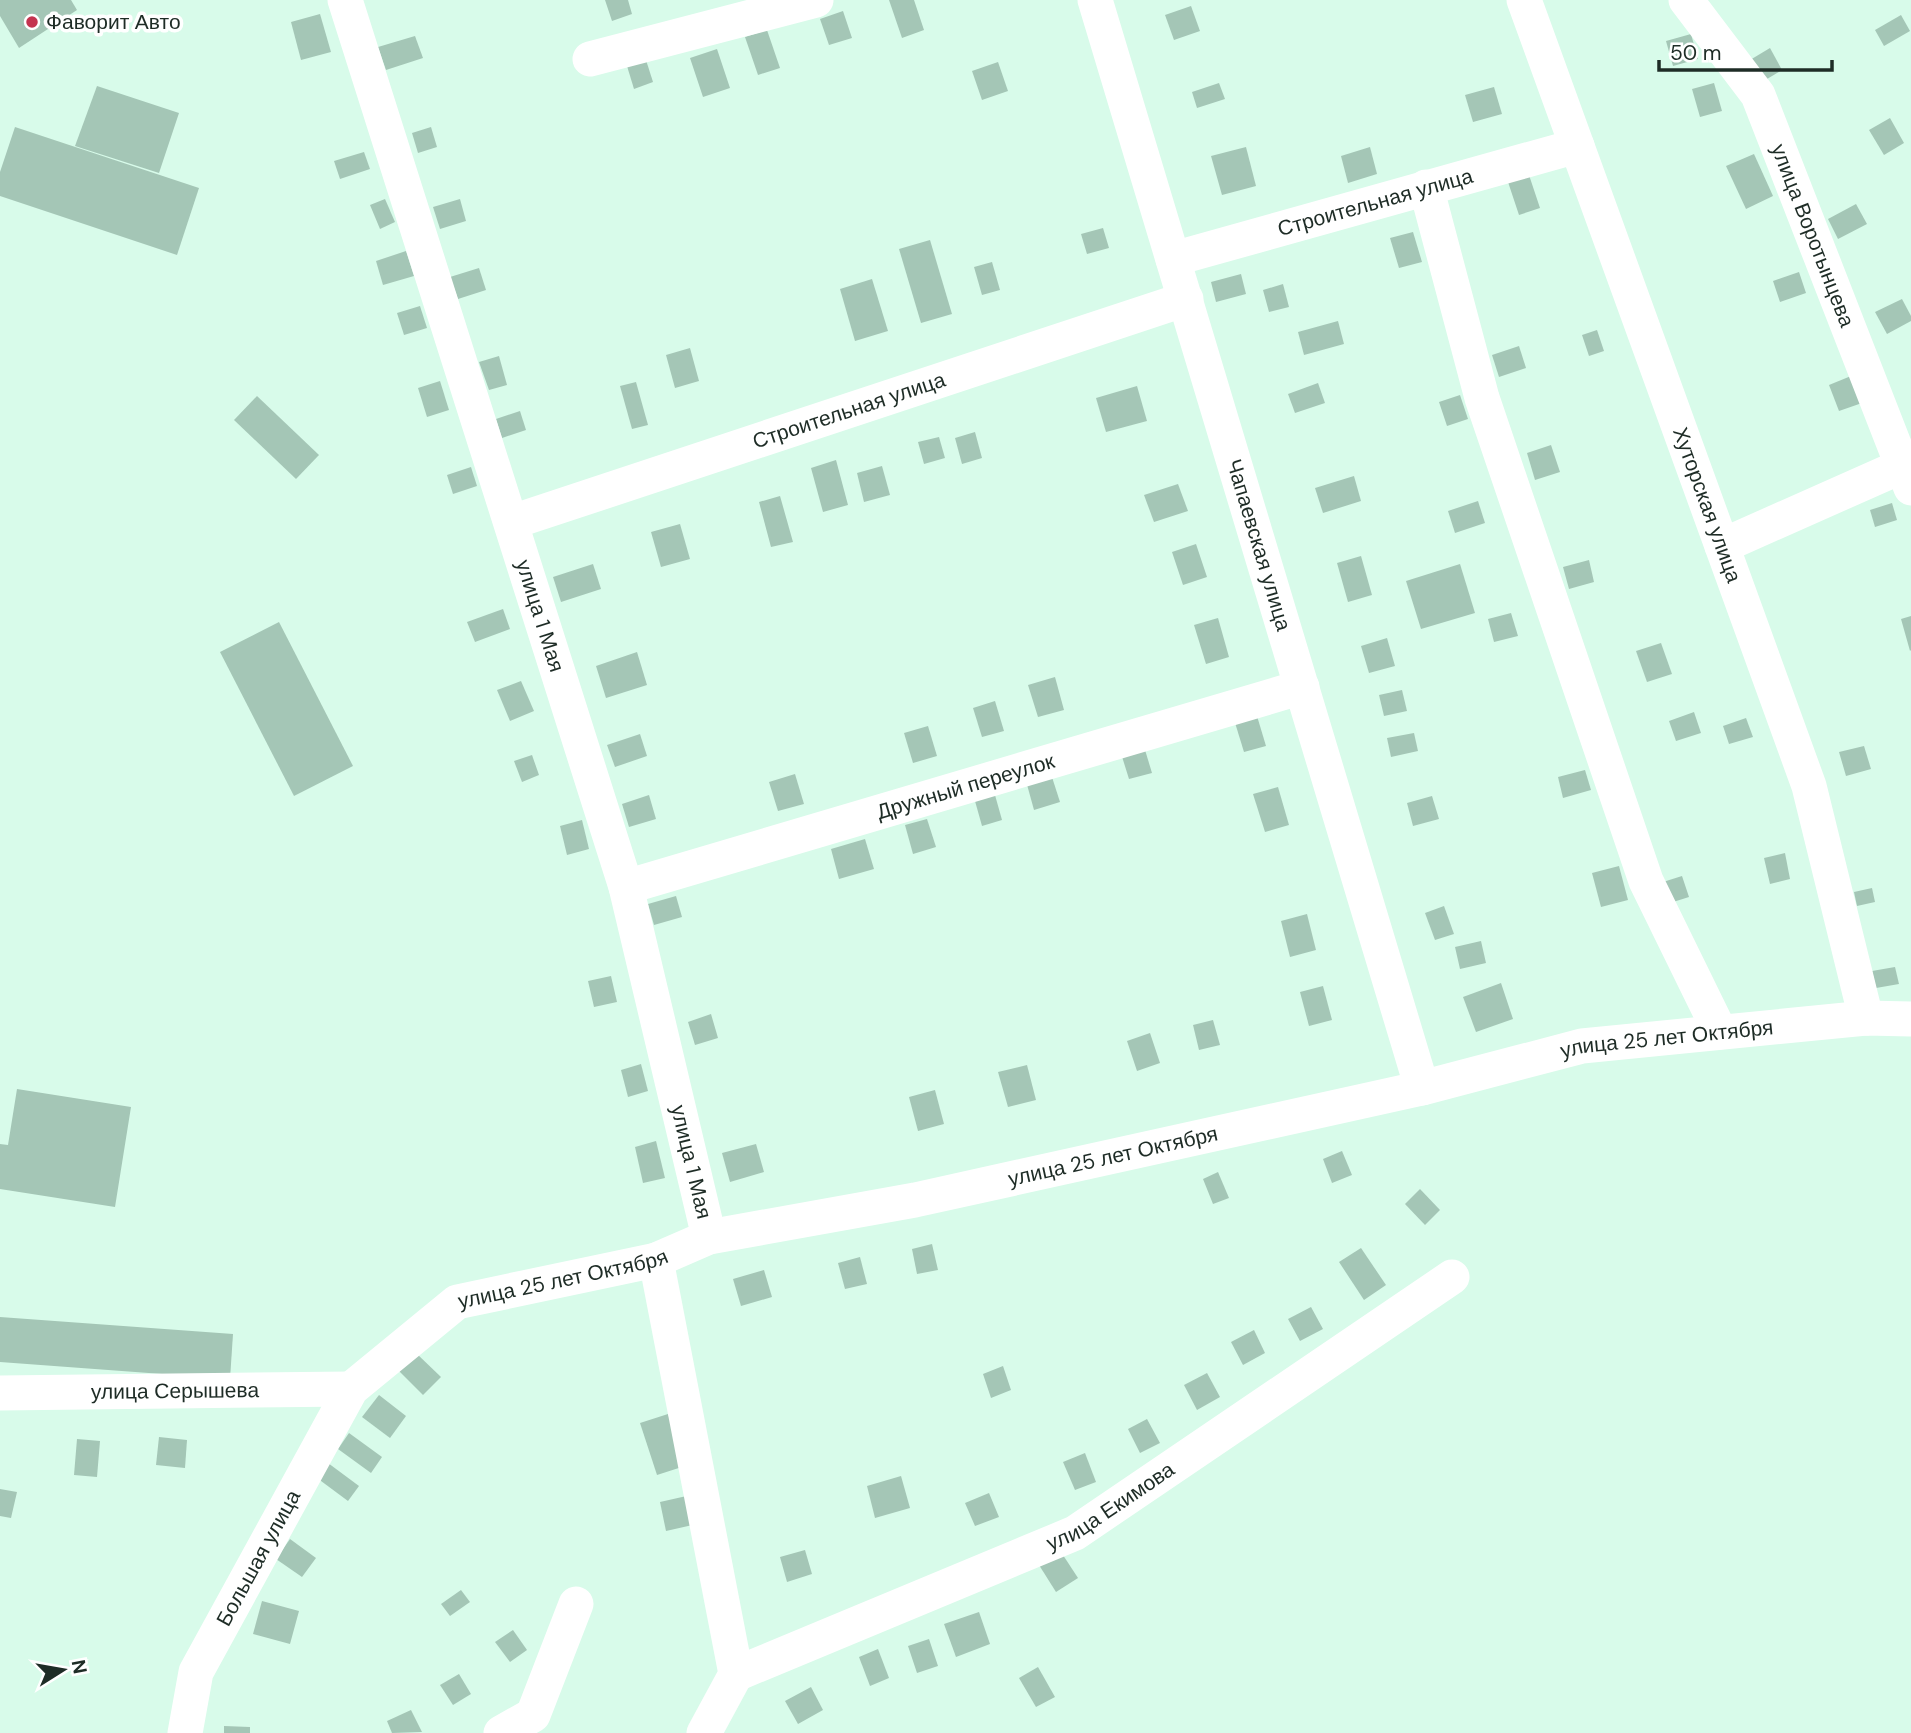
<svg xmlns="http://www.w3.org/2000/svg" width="1911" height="1733" viewBox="0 0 1911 1733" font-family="'DM Sans',sans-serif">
	<rect width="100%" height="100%" fill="#d8fbea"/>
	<g fill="#a4c6b6">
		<polygon points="0,0 71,0 77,10 19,48 0,16"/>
		<polygon points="605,0 628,0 632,14 612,21"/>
		<polygon points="889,0 914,0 924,30 902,38"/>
		<polygon points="1191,6 1200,31 1174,40 1165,15"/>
		<polygon points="843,11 852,38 829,45 820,19"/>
		<polygon points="320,14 331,52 301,60 291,22"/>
		<polygon points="1901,15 1910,31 1884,46 1875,30"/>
		<polygon points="767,30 780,68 758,75 745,37"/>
		<polygon points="1691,34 1698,59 1673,66 1666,41"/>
		<polygon points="415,36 423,58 386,70 378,47"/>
		<polygon points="1770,48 1782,70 1762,82 1750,60"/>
		<polygon points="717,49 730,88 703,97 690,58"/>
		<polygon points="646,60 653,82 634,89 627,66"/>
		<polygon points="998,62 1008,91 982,100 972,71"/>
		<polygon points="1219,83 1225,99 1197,108 1192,92"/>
		<polygon points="1714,83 1722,111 1700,117 1692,89"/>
		<polygon points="97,86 179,113 159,173 75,146"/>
		<polygon points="1494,87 1502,114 1473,122 1465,95"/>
		<polygon points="1890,118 1904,143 1884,155 1869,130"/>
		<polygon points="15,127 199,188 177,255 0,196 0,172"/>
		<polygon points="431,127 437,147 418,153 412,133"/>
		<polygon points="1246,147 1256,186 1222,195 1211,156"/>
		<polygon points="1370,147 1377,174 1348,183 1341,156"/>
		<polygon points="364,152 370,169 340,179 334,161"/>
		<polygon points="1754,154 1773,196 1746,209 1726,166"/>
		<polygon points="1529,175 1540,208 1519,215 1508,182"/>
		<polygon points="385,199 395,222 380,229 370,205"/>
		<polygon points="460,199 466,221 440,229 433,207"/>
		<polygon points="1856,204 1867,224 1838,239 1828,219"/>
		<polygon points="1103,228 1109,248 1087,254 1081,234"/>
		<polygon points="1413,232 1422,262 1399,268 1390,238"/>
		<polygon points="930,240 952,314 921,323 899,249"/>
		<polygon points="406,251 414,276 383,285 376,261"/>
		<polygon points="992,262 1000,290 982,295 974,267"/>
		<polygon points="479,268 486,290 458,299 450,277"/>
		<polygon points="1799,272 1806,293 1780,302 1773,281"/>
		<polygon points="1241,274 1246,294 1216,302 1211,282"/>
		<polygon points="872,279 888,331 855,341 840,289"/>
		<polygon points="1283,284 1289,307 1269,312 1263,290"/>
		<polygon points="1902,299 1911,316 1911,321 1887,334 1875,312"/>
		<polygon points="420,306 427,328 404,335 397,313"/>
		<polygon points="1338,321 1344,344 1304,355 1298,332"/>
		<polygon points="1597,330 1604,351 1589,356 1582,335"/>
		<polygon points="1519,346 1526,368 1499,377 1492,355"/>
		<polygon points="690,348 699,381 675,388 666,355"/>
		<polygon points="499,356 507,385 489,390 479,362"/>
		<polygon points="1851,376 1862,403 1839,411 1829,385"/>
		<polygon points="440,381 449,410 427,417 418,388"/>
		<polygon points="636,382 648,425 632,429 620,386"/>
		<polygon points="1318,383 1325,403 1295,413 1288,394"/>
		<polygon points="1137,386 1147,421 1106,432 1096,398"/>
		<polygon points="1460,395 1468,419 1447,426 1439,402"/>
		<polygon points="257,396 319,455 296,479 234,420"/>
		<polygon points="520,411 526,430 502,438 496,419"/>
		<polygon points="975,432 982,458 962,464 955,438"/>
		<polygon points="939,437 945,458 924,464 918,442"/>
		<polygon points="1551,445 1560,472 1535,480 1527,453"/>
		<polygon points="836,460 848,505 823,512 811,468"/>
		<polygon points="882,466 890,495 864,502 857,473"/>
		<polygon points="471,467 477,486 453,494 447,475"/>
		<polygon points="1354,476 1361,501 1323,513 1315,488"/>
		<polygon points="1178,484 1188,511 1154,522 1144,495"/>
		<polygon points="780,496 793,542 771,547 759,502"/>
		<polygon points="1478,501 1485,523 1455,533 1448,511"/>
		<polygon points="1892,503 1897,520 1875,527 1870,510"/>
		<polygon points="680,524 690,559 661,567 651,532"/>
		<polygon points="1196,544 1207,577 1183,585 1172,552"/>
		<polygon points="1361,556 1372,595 1348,602 1337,563"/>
		<polygon points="1589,560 1594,582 1569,589 1563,567"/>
		<polygon points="593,564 601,589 561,602 553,577"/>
		<polygon points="1460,564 1475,613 1421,629 1406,581"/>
		<polygon points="503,609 510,629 475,642 467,622"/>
		<polygon points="1511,613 1518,636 1494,642 1488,619"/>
		<polygon points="1911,616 1911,650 1910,651 1901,619"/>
		<polygon points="1218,618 1229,657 1206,664 1194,625"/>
		<polygon points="279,622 353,766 294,796 220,652"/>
		<polygon points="1387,638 1395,666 1369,673 1361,646"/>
		<polygon points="1661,643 1672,674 1647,682 1636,651"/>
		<polygon points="637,652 647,685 606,698 596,666"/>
		<polygon points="1055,677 1064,710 1038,717 1028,685"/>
		<polygon points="521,681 534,711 510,721 497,690"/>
		<polygon points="1402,690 1407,711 1384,716 1379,695"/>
		<polygon points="995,701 1004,731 982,737 973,708"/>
		<polygon points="1254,706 1266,746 1244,752 1232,713"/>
		<polygon points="1694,712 1701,733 1676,741 1669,721"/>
		<polygon points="1746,718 1753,737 1729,744 1723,726"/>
		<polygon points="928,726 937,756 913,763 904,733"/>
		<polygon points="1414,733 1418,751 1391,757 1387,738"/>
		<polygon points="640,734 647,756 615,767 607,745"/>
		<polygon points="1142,740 1152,773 1129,779 1119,747"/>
		<polygon points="1864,746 1871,769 1846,776 1839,752"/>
		<polygon points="532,755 539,775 522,782 514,761"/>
		<polygon points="1585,770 1591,790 1563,798 1558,777"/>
		<polygon points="795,774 804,804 778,811 769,782"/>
		<polygon points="1051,774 1060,802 1034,810 1026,781"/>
		<polygon points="1278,787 1289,825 1265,832 1253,794"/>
		<polygon points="649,795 656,819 629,827 622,804"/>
		<polygon points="995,795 1002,820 982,826 975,801"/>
		<polygon points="1432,796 1439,819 1413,826 1407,803"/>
		<polygon points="927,819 936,847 913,854 905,825"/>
		<polygon points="582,820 589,849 567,855 560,826"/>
		<polygon points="865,839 874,869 839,879 831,849"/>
		<polygon points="1785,853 1790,879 1770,884 1764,858"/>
		<polygon points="1619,866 1628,900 1601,907 1592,873"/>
		<polygon points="1682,876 1689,897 1670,903 1663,882"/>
		<polygon points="1872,888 1875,902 1857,906 1854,892"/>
		<polygon points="676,896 682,917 654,925 648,904"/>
		<polygon points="1444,906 1454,934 1435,940 1425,913"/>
		<polygon points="1307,914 1316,950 1290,957 1281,921"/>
		<polygon points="1481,941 1486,963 1460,969 1455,947"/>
		<polygon points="1895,967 1899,984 1876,988 1872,971"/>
		<polygon points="611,976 617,1002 594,1007 588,981"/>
		<polygon points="1501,983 1513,1019 1476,1032 1463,997"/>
		<polygon points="1323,986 1332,1020 1309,1026 1300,992"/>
		<polygon points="711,1014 718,1038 695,1045 688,1022"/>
		<polygon points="1213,1020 1220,1045 1199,1050 1193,1025"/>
		<polygon points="1150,1033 1160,1063 1137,1071 1127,1041"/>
		<polygon points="641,1064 648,1091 628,1097 621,1070"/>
		<polygon points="1027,1065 1036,1100 1008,1107 998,1072"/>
		<polygon points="17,1089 131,1107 115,1207 0,1189 0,1144 8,1145"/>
		<polygon points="935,1090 944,1124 918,1131 909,1097"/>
		<polygon points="656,1141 665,1178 643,1183 635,1147"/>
		<polygon points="756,1144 764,1172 730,1182 722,1153"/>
		<polygon points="1342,1151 1352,1175 1332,1183 1323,1159"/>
		<polygon points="1218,1172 1229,1198 1213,1204 1203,1179"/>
		<polygon points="1420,1189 1440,1210 1425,1225 1405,1204"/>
		<polygon points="932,1244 938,1270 917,1274 912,1249"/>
		<polygon points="1361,1248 1386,1285 1364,1300 1339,1262"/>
		<polygon points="860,1257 867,1284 845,1289 838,1263"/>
		<polygon points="764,1270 772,1297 741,1306 733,1279"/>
		<polygon points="1311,1307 1323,1329 1300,1341 1288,1319"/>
		<polygon points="0,1317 233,1334 230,1379 0,1362"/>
		<polygon points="1254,1330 1265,1353 1243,1365 1231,1342"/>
		<polygon points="416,1353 441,1377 423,1395 399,1371"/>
		<polygon points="1003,1366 1011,1390 991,1398 983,1374"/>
		<polygon points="1207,1373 1220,1397 1197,1410 1184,1385"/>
		<polygon points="379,1395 406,1416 390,1438 362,1417"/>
		<polygon points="668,1414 685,1466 657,1475 640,1423"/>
		<polygon points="1147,1419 1160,1443 1140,1453 1128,1429"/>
		<polygon points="349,1433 382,1457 371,1473 338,1449"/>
		<polygon points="159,1437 187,1440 185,1468 156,1465"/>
		<polygon points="77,1439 100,1441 97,1477 74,1475"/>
		<polygon points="1085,1453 1096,1482 1075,1490 1063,1462"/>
		<polygon points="328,1463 359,1486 348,1501 317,1478"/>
		<polygon points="901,1476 910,1508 875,1518 867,1486"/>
		<polygon points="0,1489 17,1492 11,1518 0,1516"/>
		<polygon points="989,1493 999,1517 975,1526 965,1503"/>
		<polygon points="691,1495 697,1524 666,1531 660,1502"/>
		<polygon points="290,1539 316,1558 302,1577 276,1559"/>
		<polygon points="805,1550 812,1574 787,1582 780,1557"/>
		<polygon points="1061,1552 1078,1578 1056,1592 1039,1565"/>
		<polygon points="461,1590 470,1602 450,1616 441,1604"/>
		<polygon points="262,1601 299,1611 290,1644 253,1634"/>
		<polygon points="979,1612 990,1644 956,1657 944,1624"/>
		<polygon points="513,1630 527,1650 510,1662 495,1642"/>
		<polygon points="929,1639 938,1666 917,1673 908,1646"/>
		<polygon points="878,1649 889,1678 870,1686 859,1657"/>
		<polygon points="1038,1667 1055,1697 1036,1707 1019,1678"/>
		<polygon points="459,1674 471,1694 453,1705 440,1685"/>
		<polygon points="811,1687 823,1710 798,1724 785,1701"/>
		<polygon points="411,1710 422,1732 392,1733 387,1721"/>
		<polygon points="224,1726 250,1727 250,1733 224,1733"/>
	</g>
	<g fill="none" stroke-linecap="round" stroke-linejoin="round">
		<g stroke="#fff" stroke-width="35">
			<path id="s1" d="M345,0L626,887L709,1237"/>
			<path id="s2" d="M1095,0L1422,1088"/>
			<path id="s3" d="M1524,0L1809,786L1866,1018"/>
			<path id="s4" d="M1686,0L1758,95L1911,488"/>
			<polyline points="590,59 816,0"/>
			<polyline points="1426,187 1482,398 1646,881 1720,1032"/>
			<path id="s5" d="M1173,259L1577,146"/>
			<path id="s6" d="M512,522L1186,299"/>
			<polyline points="1722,546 1911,462"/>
			<path id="s7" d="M626,887L1302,687"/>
			<polyline points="656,1260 736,1674 704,1733"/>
			<path id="s8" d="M0,1393L351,1389"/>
			<path id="s9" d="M736,1674L1075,1533L1452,1277"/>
			<path id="s10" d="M185,1733L196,1672L351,1389L457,1302L656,1260L709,1237L915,1200L1422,1088L1582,1046L1866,1018L1911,1019"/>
			<polyline points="501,1733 533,1715 576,1604"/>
		</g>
	</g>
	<circle fill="#c43450" stroke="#fff" stroke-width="2.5" cx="32" cy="22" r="7"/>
	<g text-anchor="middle" stroke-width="7" stroke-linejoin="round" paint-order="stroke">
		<g font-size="21" fill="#1e2c26" stroke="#fff" text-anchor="start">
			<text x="46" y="29">Фаворит Авто</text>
		</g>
		<g font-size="21" fill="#1e2c26" stroke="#fff">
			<text dy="7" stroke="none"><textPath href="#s5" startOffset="210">Строительная улица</textPath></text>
			<text dy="7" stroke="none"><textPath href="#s4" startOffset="270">улица Воротынцева</textPath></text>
			<text dy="7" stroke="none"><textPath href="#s6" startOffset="355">Строительная улица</textPath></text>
			<text dy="7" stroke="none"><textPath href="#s3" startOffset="537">Хуторская улица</textPath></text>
			<text dy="7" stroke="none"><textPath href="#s2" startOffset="569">Чапаевская улица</textPath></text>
			<text dy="7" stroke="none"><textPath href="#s1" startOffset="646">улица 1 Мая</textPath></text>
			<text dy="7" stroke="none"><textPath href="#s7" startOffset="354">Дружный переулок</textPath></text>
			<text dy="7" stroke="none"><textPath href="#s10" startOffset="1762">улица 25 лет Октября</textPath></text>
			<text dy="7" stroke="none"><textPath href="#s10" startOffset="1195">улица 25 лет Октября</textPath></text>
			<text dy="7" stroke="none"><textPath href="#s1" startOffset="1213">улица 1 Мая</textPath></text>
			<text dy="7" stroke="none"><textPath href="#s10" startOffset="630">улица 25 лет Октября</textPath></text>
			<text dy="7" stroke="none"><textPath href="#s8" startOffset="175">улица Серышева</textPath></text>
			<text dy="7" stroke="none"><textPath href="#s9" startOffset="411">улица Екимова</textPath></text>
			<text dy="7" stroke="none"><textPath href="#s10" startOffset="192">Большая улица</textPath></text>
		</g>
	</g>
	<g transform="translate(63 1670) rotate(79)" stroke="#ffffff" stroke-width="5" paint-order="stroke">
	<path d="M0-5L12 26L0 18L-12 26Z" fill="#1e2c26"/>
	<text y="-10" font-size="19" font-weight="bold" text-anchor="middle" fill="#1e2c26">N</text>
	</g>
	<path d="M1659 60v10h173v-10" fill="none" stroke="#1e2c26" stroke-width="3.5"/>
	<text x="1670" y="60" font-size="21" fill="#1e2c26" stroke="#ffffff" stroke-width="5" paint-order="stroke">50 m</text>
</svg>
